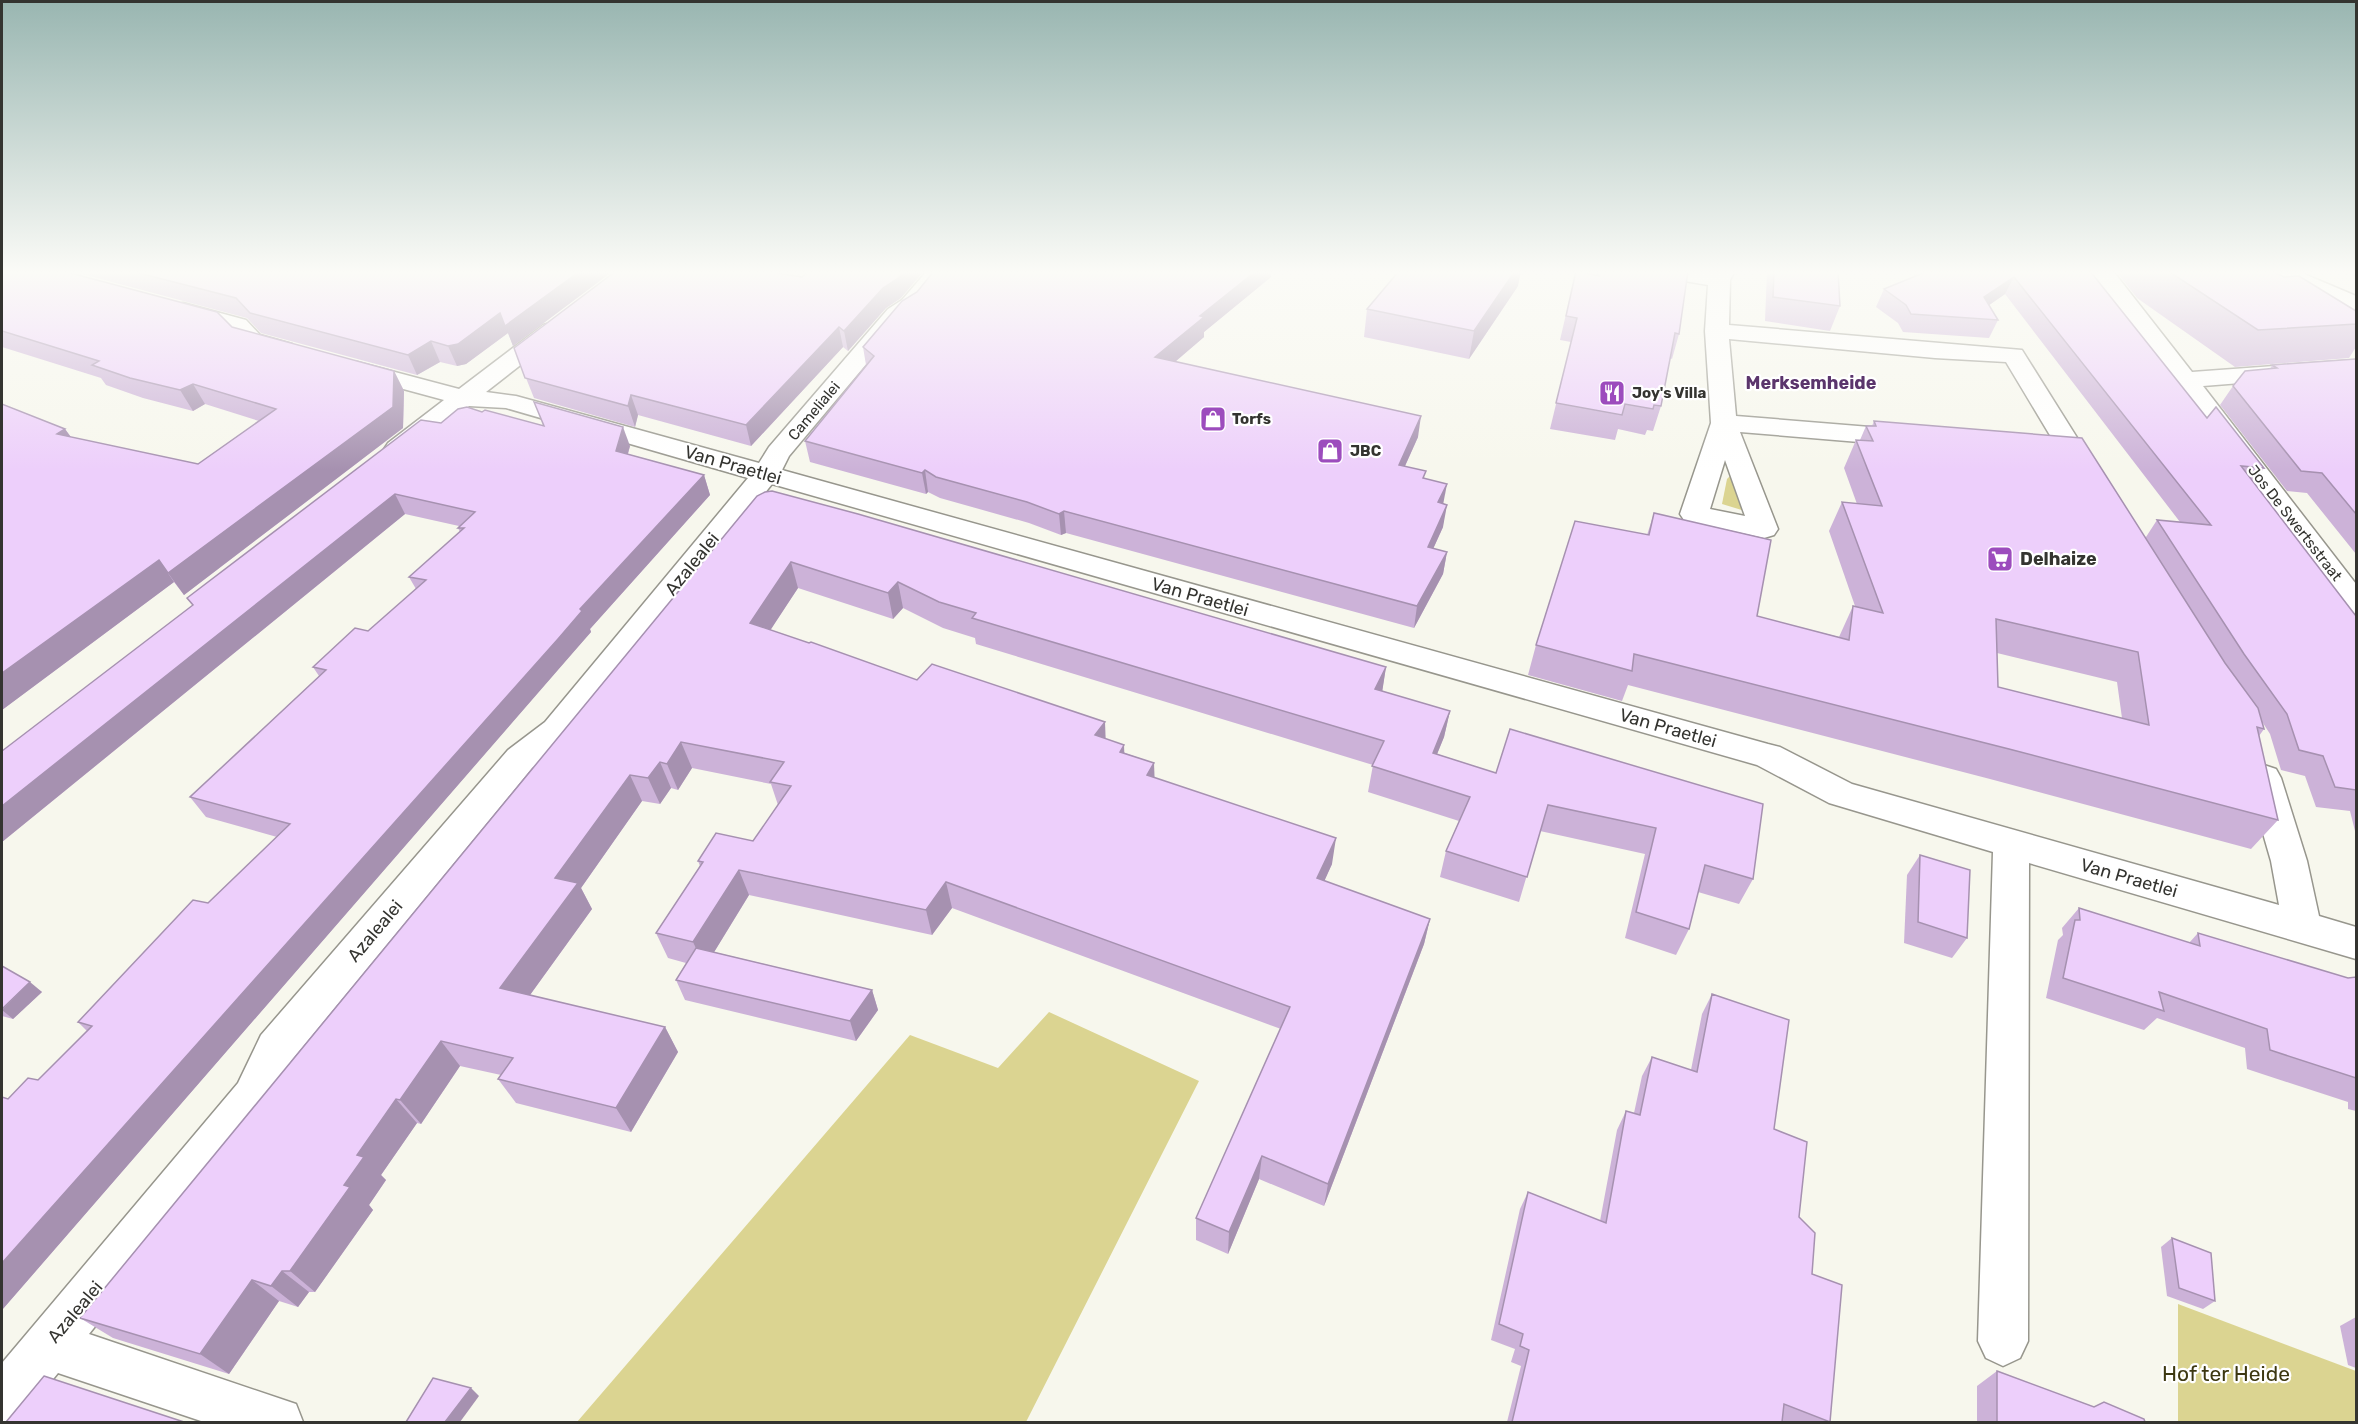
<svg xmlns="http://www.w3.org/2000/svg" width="2358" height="1424" viewBox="0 0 2358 1424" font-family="Rubik,sans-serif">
	<rect width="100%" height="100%" fill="#f7f7ed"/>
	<g fill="#dbd491">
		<polygon points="1736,470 1745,511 1722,504 1727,479"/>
		<polygon points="1049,1012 1199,1081 1026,1422 577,1422 910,1035 998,1068"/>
		<polygon points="2178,1304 2356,1371 2356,1422 2178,1422"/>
	</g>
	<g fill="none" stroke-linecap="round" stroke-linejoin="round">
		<defs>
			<g id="minor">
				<polygon points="927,271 949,271 918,310 904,319 789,456 782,470 1768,744 1780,747 1852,784 2279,905 2271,861 2247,778 2252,769 2264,765 2276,769 2281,778 2307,861 2319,916 2356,927 2356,959 2029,863 2028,1341 2020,1358 2003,1366 1986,1358 1978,1341 1993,852 1829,803 1757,765 772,484 569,738 532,768 291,1061 268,1111 89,1334 296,1404 303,1422 204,1422 58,1373 20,1420 2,1422 2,1363 238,1083 261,1035 508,750 545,722 748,478 506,408 469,406 406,455 397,457 388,455 384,449 388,443 444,400 348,374 345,369 348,364 357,362 459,389 543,325 551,323 559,325 563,330 559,335 486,392 516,396 759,463 769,447 888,309 902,300"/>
				<path d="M1650,271H1735L1730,280L1729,325L2022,350L2086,452L2082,458L2073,460L2036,455L2032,449L2036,443L2054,442L2006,362L1935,358L1729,339L1736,416L1907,430L1916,432L1920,438L1916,444L1907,446L1740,432L1778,529L1774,535L1764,538L1684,520L1680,514L1711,423L1705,331L1708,285L1661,277L1653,276ZM1725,460L1745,516L1710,509Z"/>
				<polygon points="2091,271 2113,271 2192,372 2356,360 2356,374 2203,386 2356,584 2356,614 2345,611"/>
				<polygon points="2269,271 2297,271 2356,296 2356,311 2272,276"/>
				<polygon points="183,303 246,320 260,335 292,344 296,349 292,354 284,356 244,345 230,330 175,315 172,310 175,305"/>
			</g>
		</defs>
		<use href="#minor" stroke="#97968d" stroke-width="3"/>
		<use href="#minor" fill="#fff" fill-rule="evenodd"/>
	</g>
	<g fill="#ccb2d8" fill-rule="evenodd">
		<polygon points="2,271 232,327 394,371 404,391 403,428 184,595 174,582 2,710 65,429 71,437 198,464 259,421 205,404 193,411 143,398 106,385 101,378 2,347"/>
		<polygon points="71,271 613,271 513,346 508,333 466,364 457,366 440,362 417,375 261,333 247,318"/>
		<polygon points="934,271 1272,271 1271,271 1271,277 1204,332 1204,337 1175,362 1418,437 1405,466 1425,478 1443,504 1443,527 1433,549 1447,552 1443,574 1414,628 1066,533 1061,535 1029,523 940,498 928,492 926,494 810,462 805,441 866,365 863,347 917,292"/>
		<polygon points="1576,271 1577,272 1577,271 1688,271 1679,334 1672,359 1670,358 1661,406 1653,431 1647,430 1645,435 1618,429 1615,440 1550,429 1571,342 1560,340"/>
		<polygon points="1767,271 1838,271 1840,306 1830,331 1765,321"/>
		<path d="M1916,271H2090L2207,418L2264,468L2254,483L2356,616V835L2350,811L2316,807L2305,776L2281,770L2270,734L2263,723L2264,729L2259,736L2278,820L2251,849L1990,779L1628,685L1622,701L1528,675L1536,645L1647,535L1654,513L1757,616L1839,637L1853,606H1855L1829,531L1842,502L1857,504L1844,468L1856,440H1860L1866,426H1872L1874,421L2146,537L2157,520L2180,522L2005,294L1989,305L1998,320L1989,338L1903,332L1898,323L1876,307L1884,289L1914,277V275ZM1997,653L2117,682L2122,718L1998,687Z"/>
		<polygon points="2116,271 2272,271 2284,277 2356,311 2356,347 2349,358 2235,367 2137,298"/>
		<polygon points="2342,271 2356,271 2356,277"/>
		<polygon points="1518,286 1469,359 1364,337 1367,309"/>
		<polygon points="901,298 886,308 848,351 843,347 751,446 638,415 635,427 534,398 514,348"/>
		<polygon points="2356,359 2356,554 2307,493 2287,491 2220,405 2233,386 2270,369 2272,365"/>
		<polygon points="482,412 630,446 628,454 704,475 710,495 590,629 591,632 567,659 2,1310 2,1097 8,1099 38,1080 87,1031 78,1022 208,903 277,837 206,817 190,797 319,676 313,667 368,631 416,589 409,577 460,532 458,528 459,526 405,514 2,842 2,751 441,423"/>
		<polygon points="757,496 1386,667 1382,691 1450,711 1444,737 1437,754 1496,773 1510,729 1753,879 1739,904 1698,892 1689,929 1676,955 1625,938 1645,854 1540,831 1519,902 1440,877 1446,851 1459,821 1368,792 1373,765 976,644 975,638 943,628 903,608 893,619 798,588 770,630 917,680 1106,739 1125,753 1154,763 1154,778 1332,864 1324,881 1430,919 1424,944 1324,1206 1259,1179 1228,1254 1196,1240 1196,1218 1281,1029 952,908 932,935 749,895 714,952 872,990 878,1010 856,1041 685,1000 676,980 686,963 668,958 656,933 700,866 698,861 753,841 778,805 771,784 692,768 678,790 671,788 660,804 642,801 581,888 592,909 530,995 665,1027 678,1052 631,1132 516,1103 498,1079 501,1075 460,1066 421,1124 417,1123 381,1175 386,1180 369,1205 373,1210 315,1292 309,1292 298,1307 279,1301 229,1374 113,1338 80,1318"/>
		<polygon points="1920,855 1967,938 1952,958 1904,943 1907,875"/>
		<polygon points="2079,908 2189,943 2198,933 2348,978 2356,977 2356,1111 2348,1109 2348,1102 2247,1069 2245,1048 2157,1018 2144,1030 2046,998 2058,940 2063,935 2062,928"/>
		<polygon points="2,966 42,992 13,1019 2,1016"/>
		<polygon points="1712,994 1774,1129 1799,1217 1812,1274 1830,1422 1507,1422 1521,1366 1511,1362 1515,1349 1491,1340 1520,1209 1528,1192 1600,1221 1617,1130 1626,1111 1634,1113 1642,1076 1652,1057 1691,1070 1702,1014"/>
		<polygon points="2172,1238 2215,1301 2203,1309 2167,1296 2161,1247"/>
		<polygon points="2356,1317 2356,1368 2348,1365 2340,1326"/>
		<polygon points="1997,1371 2094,1407 2145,1422 1977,1422 1977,1386"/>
	</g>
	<g fill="#a691b0">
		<polygon points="580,271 613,271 513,346 508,333 466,364 457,366 448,346 500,313"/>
		<polygon points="905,271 924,271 901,298 886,308 848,351 844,331 883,288"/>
		<polygon points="1256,271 1272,271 1271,271 1271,277 1204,332 1204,337 1156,378 1155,357 1200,316"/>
		<polygon points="1515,271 1521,271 1518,286 1469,359 1474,331"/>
		<polygon points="2014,277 2005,294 1975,315 1984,297"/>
		<polygon points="839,327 843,347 751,446 746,425"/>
		<polygon points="431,341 440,362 417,375 408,355"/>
		<polygon points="394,371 404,391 403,428 184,595 168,573"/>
		<polygon points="193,384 205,404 193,411 180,390"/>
		<polygon points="631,395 638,415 635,427 628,406"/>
		<polygon points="1421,416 1418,437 1396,486 1399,465"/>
		<polygon points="623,427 630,446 623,470 616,451"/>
		<polygon points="65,429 80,450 57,434"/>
		<polygon points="925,470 928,492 926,494 922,473"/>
		<polygon points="704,475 710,495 590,629 591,632 2,1310 2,1263 580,609"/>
		<polygon points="1447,484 1443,505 1438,502"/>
		<polygon points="395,494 405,514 2,842 2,806"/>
		<polygon points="1447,505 1443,527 1424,569 1428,547"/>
		<polygon points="1064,511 1066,533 1061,535 1059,514"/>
		<polygon points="1447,552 1443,574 1414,628 1417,606"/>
		<polygon points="159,560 174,582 2,710 2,673"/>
		<polygon points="791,562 798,588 758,649 750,623"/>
		<polygon points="898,582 903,608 893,619 888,593"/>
		<polygon points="1386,667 1382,693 1375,689"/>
		<polygon points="1450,711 1444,737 1427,779 1433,753"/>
		<polygon points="1105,722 1106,748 1095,735"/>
		<polygon points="681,742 692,768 678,790 667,764"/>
		<polygon points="1124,745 1125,771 1120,752"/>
		<polygon points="660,762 671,788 660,804 648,778"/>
		<polygon points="1154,763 1155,789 1147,775"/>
		<polygon points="630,775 642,801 581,888 592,909 517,1013 500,988 555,878"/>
		<polygon points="1336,838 1332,864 1314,904 1317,878"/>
		<polygon points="739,870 749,895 705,967 693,942"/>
		<polygon points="946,882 952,908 932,935 926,910"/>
		<polygon points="1430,919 1424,944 1324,1206 1328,1184"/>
		<polygon points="30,982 42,992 13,1019 2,1010"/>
		<polygon points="872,990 878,1010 856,1041 850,1021"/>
		<polygon points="665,1027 678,1052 631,1132 616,1108"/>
		<polygon points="441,1041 460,1066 421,1124 400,1100"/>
		<polygon points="396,1099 417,1123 381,1175 386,1180 369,1205 373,1210 315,1292 290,1271 344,1185 357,1155"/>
		<polygon points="1262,1156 1259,1179 1228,1254 1229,1232"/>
		<polygon points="282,1271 309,1292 298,1307 271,1286"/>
		<polygon points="252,1280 279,1301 229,1374 200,1354"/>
		<polygon points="471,1388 479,1396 460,1422 445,1422"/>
	</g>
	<g fill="#edcffb" stroke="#a691b0" stroke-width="1.5" fill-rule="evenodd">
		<polygon points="2,271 63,271 217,312 232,327 394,371 393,407 168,573 159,560 2,673 2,404 65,429 57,434 198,464 276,409 193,384 180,390 130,378 92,365 99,361 2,331"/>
		<polygon points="131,271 580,271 505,326 500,313 458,344 448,346 431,341 408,355 250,313 236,298"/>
		<polygon points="616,271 764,271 802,277 809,271 905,271 897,279 883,288 844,331 839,327 746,425 631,395 628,406 525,378 514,348"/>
		<polygon points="934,271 1256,271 1200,316 1204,317 1155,357 1421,416 1399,465 1426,471 1423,478 1447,484 1438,502 1447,505 1428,547 1447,552 1417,606 1064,511 1059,514 1027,502 936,477 925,470 922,473 805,441 874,356 863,347 902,301 917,292"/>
		<polygon points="1399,271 1515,271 1474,331 1367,309"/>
		<polygon points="1576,271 1599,276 1596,271 1688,271 1679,334 1675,333 1661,406 1654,405 1653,409 1625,404 1622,415 1556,403 1577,318 1566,316"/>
		<polygon points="1774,271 1838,271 1840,306 1773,297"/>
		<polygon points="1928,271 2090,271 2207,418 2216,407 2264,468 2241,466 2356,616 2356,790 2335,787 2323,756 2299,750 2287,714 2244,654 2157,520 2211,525 2014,277 1984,297 1998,320 1911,314 1906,305 1884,289"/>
		<polygon points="2168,271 2272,271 2284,277 2299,276 2356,311 2356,324 2258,330"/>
		<polygon points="2356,359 2356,514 2322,473 2301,471 2233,386 2245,371 2277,368 2272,365"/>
		<polygon points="534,402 623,427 616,451 704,475 580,609 582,611 558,639 2,1263 2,1097 8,1099 28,1078 38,1080 92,1026 78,1022 193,900 208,903 290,824 190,797 326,670 313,667 355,628 368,631 426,580 409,577 464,528 458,528 475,512 395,494 2,806 2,751 193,605 187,598 421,420 441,423 458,409 467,407 482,412 485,410 544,426"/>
		<path d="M1874,421L2082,438L2225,663L2258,708L2264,729L2257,727L2278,820L2009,749L1634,654L1632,671L1536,645L1575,521L1649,535L1654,513L1771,540L1757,616L1849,640L1853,606L1883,613L1842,502L1882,506L1856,440L1873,441L1866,426H1876ZM1996,619L2138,652L2149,725L1998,687Z"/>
		<polygon points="772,491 858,514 1386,667 1375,689 1450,711 1433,753 1496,773 1510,729 1763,804 1753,879 1705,865 1689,929 1636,912 1656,828 1548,805 1527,877 1446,851 1470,797 1372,766 1384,741 972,618 976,613 939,602 898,582 888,593 791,562 750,623 809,643 811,642 917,680 932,664 1105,722 1095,735 1124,745 1120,752 1154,763 1147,775 1336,838 1317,878 1430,919 1328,1184 1262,1156 1229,1232 1196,1218 1290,1007 946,882 926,910 739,870 693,942 656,933 703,862 698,861 716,833 753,841 791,786 770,782 784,762 681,742 667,764 660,762 648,778 630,775 555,878 578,883 500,988 665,1027 616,1108 498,1079 513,1058 441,1041 400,1100 396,1099 357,1155 364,1157 344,1185 350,1187 290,1271 282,1271 271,1286 252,1280 200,1354 80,1318 757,496 765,492"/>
		<polygon points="1920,855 1970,870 1967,938 1918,922"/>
		<polygon points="2079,908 2200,946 2198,933 2348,978 2356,977 2356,1078 2270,1050 2267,1029 2159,992 2164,1011 2063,978 2075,920 2080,920"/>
		<polygon points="696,948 872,990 850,1021 676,980"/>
		<polygon points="2,966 30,982 2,1009"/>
		<polygon points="1712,994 1789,1020 1774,1129 1807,1142 1799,1217 1815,1233 1812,1274 1842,1285 1830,1422 1784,1404 1782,1422 1512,1422 1529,1350 1520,1346 1523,1334 1499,1324 1528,1192 1606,1223 1626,1111 1640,1115 1652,1057 1697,1072"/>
		<polygon points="2172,1238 2211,1253 2215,1301 2179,1288"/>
		<polygon points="1997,1371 2094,1407 2104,1402 2144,1419 2145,1422 1997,1422"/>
		<polygon points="44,1376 184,1422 6,1422"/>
		<polygon points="433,1378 471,1388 445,1422 406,1422"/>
	</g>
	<linearGradient id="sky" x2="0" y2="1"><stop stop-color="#99b6b1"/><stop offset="0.58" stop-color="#fbfbf7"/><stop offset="1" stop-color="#fbfbf7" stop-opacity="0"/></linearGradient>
	<rect width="2358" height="470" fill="url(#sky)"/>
	<defs>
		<symbol id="restaurant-square" viewBox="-11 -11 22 22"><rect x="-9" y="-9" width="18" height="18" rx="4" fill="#9c4cbd" stroke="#fff"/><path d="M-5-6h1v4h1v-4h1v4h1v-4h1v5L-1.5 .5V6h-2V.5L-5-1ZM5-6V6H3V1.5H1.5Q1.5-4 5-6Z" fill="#fff"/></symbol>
		<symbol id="shop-square" viewBox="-11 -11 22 22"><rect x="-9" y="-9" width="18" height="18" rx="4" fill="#9c4cbd" stroke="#fff"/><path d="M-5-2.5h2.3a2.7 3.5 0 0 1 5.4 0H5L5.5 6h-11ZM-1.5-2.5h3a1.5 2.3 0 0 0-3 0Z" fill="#fff"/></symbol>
		<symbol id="supermarket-square" viewBox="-11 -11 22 22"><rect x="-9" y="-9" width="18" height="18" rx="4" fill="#9c4cbd" stroke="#fff"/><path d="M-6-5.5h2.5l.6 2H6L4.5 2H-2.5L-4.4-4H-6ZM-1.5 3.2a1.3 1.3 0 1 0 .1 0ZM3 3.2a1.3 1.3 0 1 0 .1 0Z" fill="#fff"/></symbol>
	</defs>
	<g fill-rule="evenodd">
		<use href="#restaurant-square" x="1597" y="378" width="30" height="30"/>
		<use href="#shop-square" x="1198" y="404" width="30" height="30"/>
		<use href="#shop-square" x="1315" y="436" width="30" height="30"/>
		<use href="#supermarket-square" x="1985" y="544" width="30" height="30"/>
	</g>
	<g text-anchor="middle" stroke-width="4.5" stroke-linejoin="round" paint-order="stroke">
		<g font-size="15" font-weight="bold" fill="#343430" stroke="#fff" text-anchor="start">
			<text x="1632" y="398">Joy's Villa</text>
			<text x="1232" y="424">Torfs</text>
			<text x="1350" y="456">JBC</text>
		</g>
		<g font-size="15" fill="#343430" stroke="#fff">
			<text transform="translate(814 411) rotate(-50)" y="5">Camelialei</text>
			<text transform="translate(2295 523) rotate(52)" y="5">Jos De Swertsstraat</text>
		</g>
		<g font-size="18" font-weight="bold" fill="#5b356c" stroke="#fff">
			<text x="1811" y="389">Merksemheide</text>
		</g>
		<g font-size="18" fill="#343430" stroke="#fff">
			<text transform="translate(733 465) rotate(16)" y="6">Van Praetlei</text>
			<text transform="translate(692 564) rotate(-51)" y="6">Azalealei</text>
			<text transform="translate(1200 597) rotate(16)" y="6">Van Praetlei</text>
			<text transform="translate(1668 728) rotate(16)" y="6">Van Praetlei</text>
			<text transform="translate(2129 878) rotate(16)" y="6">Van Praetlei</text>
			<text transform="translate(375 931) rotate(-50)" y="6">Azalealei</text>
			<text transform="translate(75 1312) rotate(-50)" y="6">Azalealei</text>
		</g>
		<g font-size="18" font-weight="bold" fill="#343430" stroke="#fff" text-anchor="start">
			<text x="2020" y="565">Delhaize</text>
		</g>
		<g font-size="21" fill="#3d3811" stroke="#fff">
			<text x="2226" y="1381">Hof ter Heide</text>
		</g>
	</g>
	<rect width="2358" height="1424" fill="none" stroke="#343430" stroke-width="6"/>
</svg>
